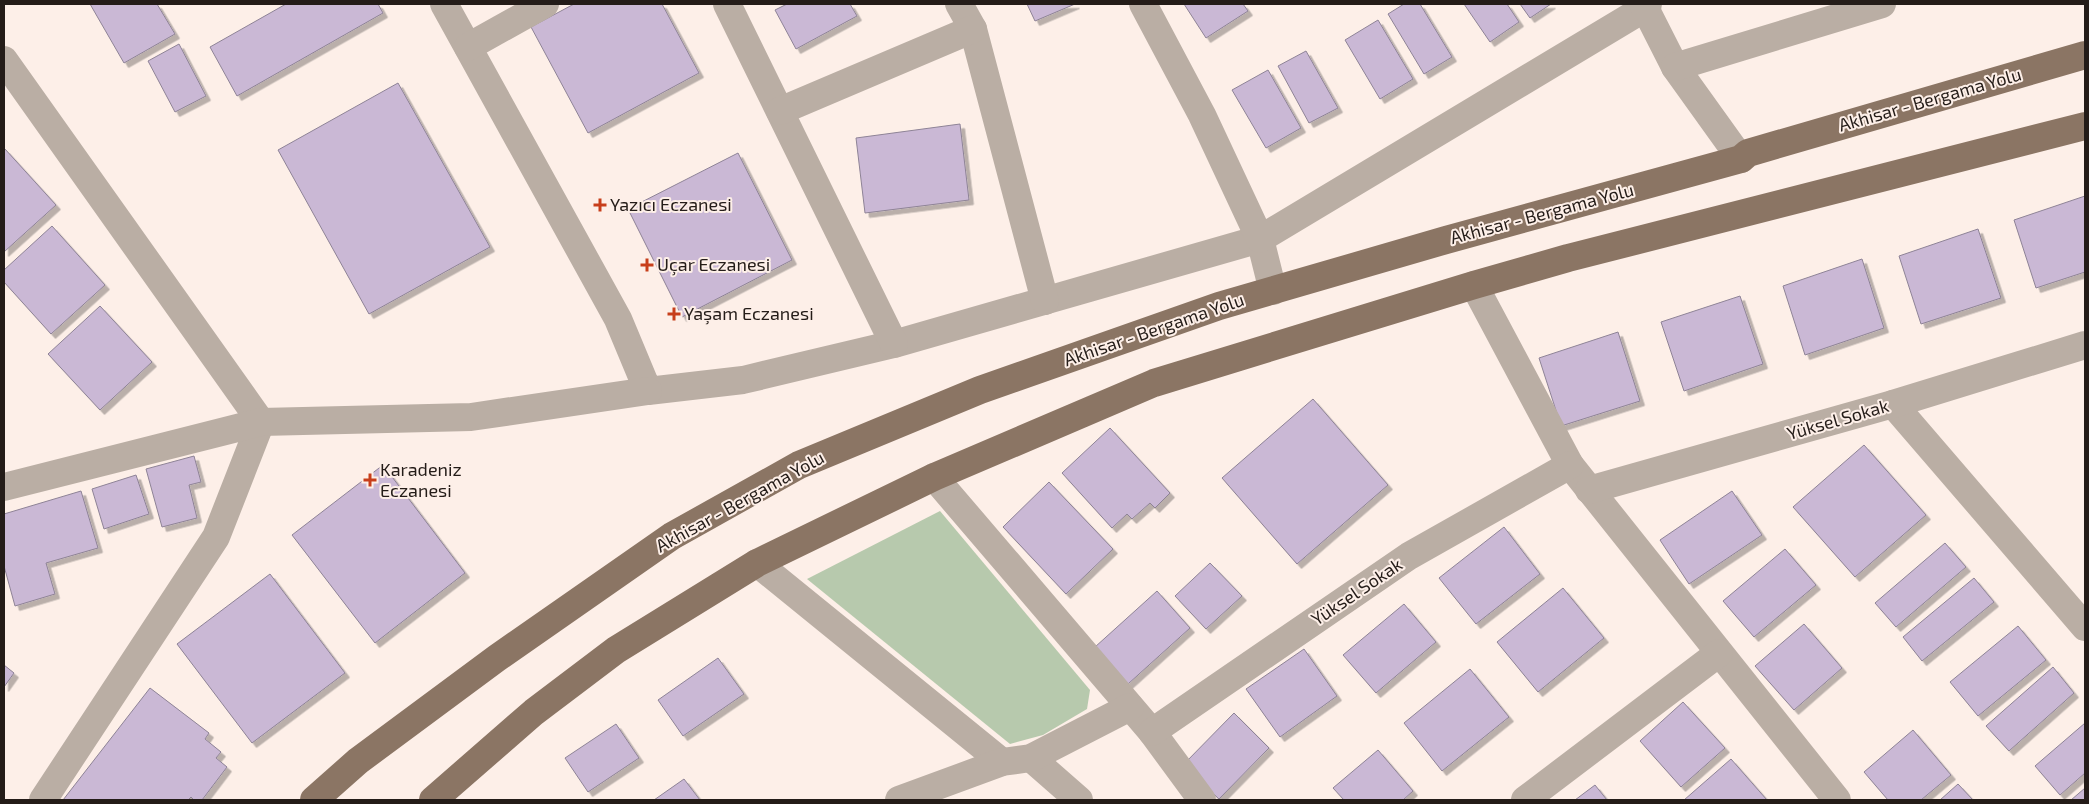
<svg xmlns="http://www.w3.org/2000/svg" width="2089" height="804" viewBox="0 0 2089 804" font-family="'Exo 2',sans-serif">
	<defs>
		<filter id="shadow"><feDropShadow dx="4.5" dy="4.5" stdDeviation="0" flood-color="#0004"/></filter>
	</defs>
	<rect width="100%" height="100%" fill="#fdefe8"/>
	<polygon fill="#b7c9ad" points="940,511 1090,690 1087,709 1043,735 1010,744 807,579"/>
	<g fill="#cab8d5" stroke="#8e8396" filter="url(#shadow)">
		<polygon points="90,4 157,4 175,34 124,63"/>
		<polygon points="286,4 378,4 383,13 237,96 210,47"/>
		<polygon points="574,4 662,4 699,73 588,133 531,27"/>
		<polygon points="787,4 850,4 857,16 796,49 775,10"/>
		<polygon points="1027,4 1075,4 1035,21"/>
		<polygon points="1184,4 1243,4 1248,11 1206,38"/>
		<polygon points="1404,4 1420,4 1452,57 1424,74 1388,14"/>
		<polygon points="1464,4 1507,4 1519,22 1490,42"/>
		<polygon points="1520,4 1551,4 1530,18"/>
		<polygon points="1378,20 1413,79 1380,99 1345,40"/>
		<polygon points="179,44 206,96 175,112 148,61"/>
		<polygon points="1306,51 1338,108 1309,123 1278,66"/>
		<polygon points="1268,70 1301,128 1266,148 1232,90"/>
		<polygon points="398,83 490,247 369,314 278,150"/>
		<polygon points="960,124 969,200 865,213 856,138"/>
		<polygon points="5,149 56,205 4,252 4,150"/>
		<polygon points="738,153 792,260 682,317 628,209"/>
		<polygon points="2085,196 2085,272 2036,288 2014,220"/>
		<polygon points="52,226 105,285 51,334 4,282 4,270"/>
		<polygon points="1978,229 2001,298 1921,324 1899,256"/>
		<polygon points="1862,259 1884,328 1805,355 1783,286"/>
		<polygon points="1740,296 1763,364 1684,391 1661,322"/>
		<polygon points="100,306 152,362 100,410 48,354"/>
		<polygon points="1618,332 1640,401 1561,426 1539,358"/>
		<polygon points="1313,399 1388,485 1297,564 1222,478"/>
		<polygon points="1110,428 1170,493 1155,508 1150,503 1132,519 1127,514 1112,528 1062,473"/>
		<polygon points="1864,445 1926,515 1855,577 1793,507"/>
		<polygon points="194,456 201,482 189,485 197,518 162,527 146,469"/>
		<polygon points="383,465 465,573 375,643 292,535"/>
		<polygon points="136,475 149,514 104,529 92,489"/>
		<polygon points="1049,482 1113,549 1066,594 1003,527"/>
		<polygon points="81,491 98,548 46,563 55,594 15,606 4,566 4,514"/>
		<polygon points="1732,491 1762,535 1689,584 1660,540"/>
		<polygon points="1504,527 1540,574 1476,624 1439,578"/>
		<polygon points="1945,543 1966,567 1896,627 1875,603"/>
		<polygon points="1785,549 1816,585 1754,637 1723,601"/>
		<polygon points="1210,563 1242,596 1206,629 1175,596"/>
		<polygon points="270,574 345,673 252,743 177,644"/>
		<polygon points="1974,578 1994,602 1922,661 1903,637"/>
		<polygon points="1563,588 1604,638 1538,692 1497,642"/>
		<polygon points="1157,591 1190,628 1128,684 1095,647"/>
		<polygon points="1404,604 1436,642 1376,693 1343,655"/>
		<polygon points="1804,624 1842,668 1794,710 1755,666"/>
		<polygon points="2018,626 2046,660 1978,716 1950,682"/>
		<polygon points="1304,649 1337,696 1280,737 1246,689"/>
		<polygon points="718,658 744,694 683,736 658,700"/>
		<polygon points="4,665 14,673 4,687"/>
		<polygon points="2053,667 2074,693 2009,751 1986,726"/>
		<polygon points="1470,669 1509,717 1442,771 1404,723"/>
		<polygon points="150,688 209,733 205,739 221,752 216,758 227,767 202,800 194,800 191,797 188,800 63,800"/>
		<polygon points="1683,702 1725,748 1681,787 1640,741"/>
		<polygon points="1234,713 1269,748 1219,799 1183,765"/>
		<polygon points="2085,723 2085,773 2060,795 2035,766"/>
		<polygon points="616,724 639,758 588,792 565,758"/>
		<polygon points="1913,730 1951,775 1921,800 1888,800 1864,772"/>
		<polygon points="1378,750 1413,791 1403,800 1344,800 1333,788"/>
		<polygon points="1731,759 1767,800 1684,800"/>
		<polygon points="684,779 700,800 654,800"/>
		<polygon points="1958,784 1973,800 1940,800"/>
		<polygon points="1595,785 1607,800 1575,800"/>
		<polygon points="2085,788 2085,800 2071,800"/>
	</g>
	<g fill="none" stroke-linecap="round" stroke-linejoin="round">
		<g stroke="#baaea4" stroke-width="28">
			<polyline points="444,4 618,319 648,391 743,380 894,344 1260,239 1273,291"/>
			<polyline points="727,4 894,344"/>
			<polyline points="959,4 973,29 1045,301"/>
			<polyline points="1143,4 1202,115 1260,239 1645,8 1648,4"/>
			<polyline points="1643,4 1675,67 1741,159"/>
			<polyline points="468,47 545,4"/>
			<polyline points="4,60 261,422 216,537 43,800"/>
			<polyline points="1675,67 1882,4"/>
			<polyline points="780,111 973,29"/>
			<polyline points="1474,285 1570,465 1837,800"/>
			<polyline points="1893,404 2085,627"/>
			<polyline points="934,477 1152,732 1202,800"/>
			<polyline points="4,487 261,422 471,417 648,391"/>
			<polyline points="1589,490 1893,404 2085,345"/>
			<polyline points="757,563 1002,762"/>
			<polyline points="1152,732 1409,556 1570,465"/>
			<polyline points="1031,758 1079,800"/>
			<polyline points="899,800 1002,762 1031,758 1130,707"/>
			<polyline points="1525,800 1719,653"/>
		</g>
		<g stroke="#8b7564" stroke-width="28">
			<polyline points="314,800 358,761 497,658 672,536 799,465 980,390 1219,306 1446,240 1741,159 1748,153 2085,55"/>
			<polyline points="433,800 534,712 616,650 757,563 934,477 1154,383 1474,285 1568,258 2085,126"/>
		</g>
	</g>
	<g fill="#c73e1b" stroke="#fdefe8" stroke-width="2">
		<path d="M597.5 197.5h5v5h5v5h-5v5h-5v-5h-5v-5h5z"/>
		<path d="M644.5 257.5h5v5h5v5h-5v5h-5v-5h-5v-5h5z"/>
		<path d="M671.5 306.5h5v5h5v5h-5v5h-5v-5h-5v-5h5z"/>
		<path d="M367.5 472.5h5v5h5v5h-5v5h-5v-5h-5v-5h5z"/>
	</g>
	<g text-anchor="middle" stroke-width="4" stroke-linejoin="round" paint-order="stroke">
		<g font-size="18" fill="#241c18" stroke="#fdefe8">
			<text transform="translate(1930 100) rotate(-16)" y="6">Akhisar - Bergama Yolu</text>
			<text transform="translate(1542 214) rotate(-15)" y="6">Akhisar - Bergama Yolu</text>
			<text transform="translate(1154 330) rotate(-19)" y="6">Akhisar - Bergama Yolu</text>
			<text transform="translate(1838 420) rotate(-16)" y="6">Yüksel Sokak</text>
			<text transform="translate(740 502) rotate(-29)" y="6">Akhisar - Bergama Yolu</text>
			<text transform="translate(1357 592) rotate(-34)" y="6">Yüksel Sokak</text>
		</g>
		<g font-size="18" fill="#241c18" stroke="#fdefe8" text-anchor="start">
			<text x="610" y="211">Yazıcı Eczanesi</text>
			<text x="657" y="271">Uçar Eczanesi</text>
			<text x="684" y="320">Yaşam Eczanesi</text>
			<text x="380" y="476">Karadeniz<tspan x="380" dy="21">Eczanesi</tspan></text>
		</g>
	</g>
	<rect width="2089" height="804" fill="none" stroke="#241c18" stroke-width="10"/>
</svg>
